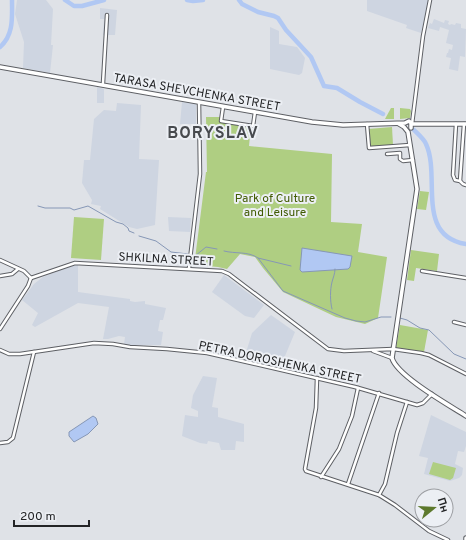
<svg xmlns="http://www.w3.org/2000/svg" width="466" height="540" viewBox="0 0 466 540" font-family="Overpass,sans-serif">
	<rect width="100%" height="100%" fill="#dfe2e7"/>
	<g fill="#ced5e1">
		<polygon points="17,0 46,0 53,9 51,45 53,45 50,73 23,68 24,42 15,14"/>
		<polygon points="367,0 429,0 421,33 406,28 407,25 367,11"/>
		<polygon points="100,8 117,10 115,35 103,35 104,19 100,19"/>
		<polygon points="434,19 444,23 445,20 449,21 448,24 450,25 451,24 455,25 456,23 461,24 461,28 466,29 465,57 460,56 458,71 449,69 451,58 446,57 447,53 448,53 449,49 452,50 453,45 446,43 449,30 440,27 439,31 428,28 430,23 432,24"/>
		<polygon points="270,27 279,31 279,44 297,47 305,58 302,73 299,75 270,69"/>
		<polygon points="97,87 104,89 104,103 97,103"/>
		<polygon points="182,102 196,104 196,124 180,124"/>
		<polygon points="117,103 141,105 139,159 159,160 155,225 137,229 129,227 100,209 101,206 91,204 92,200 82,183 84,160 90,160 94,119 104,110 116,111"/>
		<polygon points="168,217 191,218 190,232 169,231"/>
		<polygon points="78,265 78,292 130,299 130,301 135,302 145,301 145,304 166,308 163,320 160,320 158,331 163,332 161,345 126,345 124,344 125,337 119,336 108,339 103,339 109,307 78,303 35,327 32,325 38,313 22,300 34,284 43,277 67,267"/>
		<polygon points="224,275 264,305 254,318 245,316 212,292"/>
		<polygon points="271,315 295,332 280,368 244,359 252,333"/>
		<polygon points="203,376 217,378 212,407 218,408 218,417 244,424 244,442 236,441 235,450 221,450 219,443 208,441 207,444 200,443 182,436 185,415 198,417 198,411 191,408 193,395"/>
		<polygon points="431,415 466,432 466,446 464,452 458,451 455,464 463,468 462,475 459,478 450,481 424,474 428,458 419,456"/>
	</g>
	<g fill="#afce82">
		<polygon points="210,89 220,91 219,99 208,97"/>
		<polygon points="391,108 394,108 394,119 385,119"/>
		<polygon points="400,108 410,109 411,111 410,118 400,119"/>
		<polygon points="206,117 220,117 220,120 251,125 249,146 332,154 331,222 362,224 358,252 387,257 378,318 365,324 336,317 283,292 263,268 255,257 240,254 227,269 218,267 197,265 195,259 206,172 207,172"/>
		<polygon points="392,127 393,145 369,147 368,129"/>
		<polygon points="420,191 429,192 426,210 417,209"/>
		<polygon points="74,217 104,219 101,260 71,258"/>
		<polygon points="411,250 439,254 437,271 416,268 414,281 407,280"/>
		<polygon points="400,325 428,330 424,352 396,348"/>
		<polygon points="433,462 456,468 453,478 450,480 429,474"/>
	</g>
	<g fill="#b1c8f3" stroke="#8697b6">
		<polygon points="302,248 352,256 350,267 348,269 302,272 300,270"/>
		<polygon points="93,416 96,418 98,424 88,434 74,442 69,436 69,432"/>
	</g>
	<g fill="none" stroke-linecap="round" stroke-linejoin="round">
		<g stroke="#8697b6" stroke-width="1">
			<polyline points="38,206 45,208 70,208 74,210 88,206 116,222 123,224 128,228 129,231 134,233"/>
			<polyline points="139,236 156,241 171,252 188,254"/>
			<path d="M224,251C235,254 248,251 258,258L291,266"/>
			<polyline points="195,256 206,247 217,249"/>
			<polyline points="258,258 283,291 345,318 356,321 365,322 381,317 391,317"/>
			<path d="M332,309C330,301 330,290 332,282C333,278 335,274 335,269"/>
			<polyline points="400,318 407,320 420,328 429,330 454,354 466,359"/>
		</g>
		<g stroke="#b1c8f3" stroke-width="4.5">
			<polyline points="65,0 74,6 82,6 104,0"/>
			<polyline points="187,0 193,1 203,0"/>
			<polyline points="239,0 242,4 258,12 274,16 278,18 286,30 311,57 324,86 337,88 360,102 383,114"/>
			<path d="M0,47C14,35 12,17 12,0"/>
			<path d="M414,130C418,134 424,139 426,144C441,176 415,236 466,244"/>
		</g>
		<defs>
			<g id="minor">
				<polyline points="103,83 107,15"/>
				<polyline points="223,107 221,121 253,126 255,112"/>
				<polyline points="367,124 369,148 410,145"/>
				<polyline points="412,124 423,36 430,0"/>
				<polyline points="456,124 453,175 455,180 460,181 463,184 466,185"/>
				<polyline points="387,154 400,153 400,159 403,161 413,160"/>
				<polyline points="460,181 464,124"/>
				<polyline points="0,260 24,271 31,278"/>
				<polyline points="189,268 200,174 199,102"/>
				<polyline points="422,271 466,278"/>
				<polyline points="0,276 12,274 18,269"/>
				<polyline points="31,278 75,263 222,271 229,274 328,349 344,351 393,349 421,353 429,355 466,374"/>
				<polyline points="454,322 466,325"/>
				<polyline points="0,329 28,286 31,278"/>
				<polyline points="0,350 9,354 20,354 94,343 113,344 130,347 167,349 207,353 355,387 417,405 423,403 432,394"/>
				<polyline points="373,351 392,358"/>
				<polyline points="317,378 316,408 305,469 306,471 379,495 395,505 429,531 448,540"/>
				<polyline points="0,443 8,442 13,438 34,352"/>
				<polyline points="321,477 339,449 352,416 358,388"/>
				<polyline points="348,484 379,393"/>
				<polyline points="379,495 385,484 397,433 407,402"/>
			</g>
			<g id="major">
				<polyline points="0,67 312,122 343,125 405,123 409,121 411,123 411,128"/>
				<path d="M399,124L404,127L408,132L417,189L392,358C397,376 449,405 466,416"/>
				<polyline points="412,124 466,124"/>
				<polyline points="466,540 466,538"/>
			</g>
		</defs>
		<use href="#minor" stroke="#5d5f64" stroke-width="4.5"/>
		<use href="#major" stroke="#5d5f64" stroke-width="5.5"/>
		<use href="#minor" stroke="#fff" stroke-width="2.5"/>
		<use href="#major" stroke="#fff" stroke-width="3.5"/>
	</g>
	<g text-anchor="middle" stroke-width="4" stroke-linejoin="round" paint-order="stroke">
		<g font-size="12" fill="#232426" stroke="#eceff4">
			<text transform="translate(197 92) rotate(10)" y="4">TARASA SHEVCHENKA STREET</text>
			<text transform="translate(166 259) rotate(3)" y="4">SHKILNA STREET</text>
			<text transform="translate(280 362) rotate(12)" y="4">PETRA DOROSHENKA STREET</text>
		</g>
		<g font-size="12" fill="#425c04" stroke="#eceff4">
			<text x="275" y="202">Park of Culture<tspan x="275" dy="14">and Leisure</tspan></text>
		</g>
		<g font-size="16" font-weight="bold" letter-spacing="1" fill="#474a4e" stroke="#eceff4">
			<text x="213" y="138">BORYSLAV</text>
		</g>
	</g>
	<g transform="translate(434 508) rotate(72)"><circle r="19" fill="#eceff4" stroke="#9c9ea2"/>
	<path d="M0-3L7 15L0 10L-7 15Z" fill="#5d792d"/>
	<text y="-6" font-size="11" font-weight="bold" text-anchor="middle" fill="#232426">Пн</text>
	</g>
	<path d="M14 520v6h75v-6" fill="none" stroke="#232426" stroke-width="2"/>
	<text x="20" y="520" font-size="12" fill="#232426" stroke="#eceff4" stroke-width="3" paint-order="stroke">200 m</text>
</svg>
